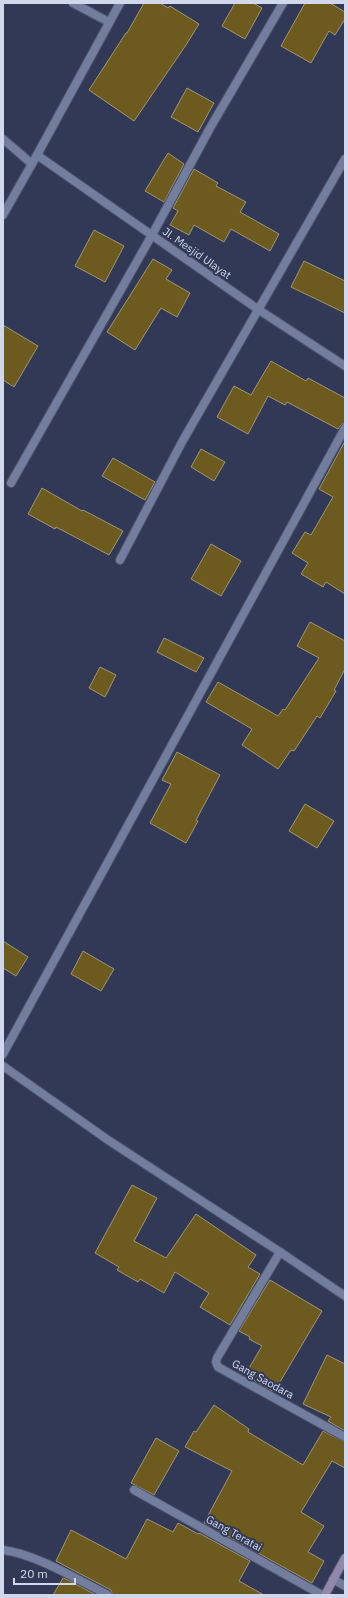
<svg xmlns="http://www.w3.org/2000/svg" width="348" height="1598" viewBox="0 0 348 1598" font-family="'IBM Plex Sans',sans-serif">
	<rect width="100%" height="100%" fill="#313956"/>
	<g fill="#6c5a1e" stroke="#a19571">
		<polygon points="144,3 160,3 168,8 170,6 199,24 186,45 134,121 89,90 126,33 127,33"/>
		<polygon points="235,3 253,3 262,8 245,39 222,26"/>
		<polygon points="305,3 330,3 345,12 345,19 335,35 329,31 311,63 281,46"/>
		<polygon points="187,88 214,103 198,132 171,117"/>
		<polygon points="168,153 184,164 164,202 145,191"/>
		<polygon points="194,169 218,183 216,186 246,202 240,212 279,234 270,251 231,229 224,242 194,225 189,235 170,225 178,211 173,208"/>
		<polygon points="94,230 124,246 105,282 75,266"/>
		<polygon points="153,259 172,270 166,279 190,293 177,317 161,308 135,350 107,332"/>
		<polygon points="304,261 345,281 345,313 291,287"/>
		<polygon points="3,325 38,346 14,387 3,380"/>
		<polygon points="271,361 306,381 308,378 345,398 345,423 342,424 338,429 287,402 285,405 268,396 248,434 217,417 234,386 251,395"/>
		<polygon points="345,441 345,594 326,582 323,587 301,574 308,563 292,553 305,532 311,535 333,497 319,489"/>
		<polygon points="201,449 225,462 214,481 191,467"/>
		<polygon points="113,458 155,482 145,500 102,476"/>
		<polygon points="42,488 82,511 83,510 123,531 109,555 56,527 55,529 28,514"/>
		<polygon points="211,544 241,561 221,596 191,579"/>
		<polygon points="310,622 345,641 345,669 334,690 336,691 320,718 317,716 294,751 291,750 278,769 242,745 252,729 206,702 218,682 278,716 283,709 285,710 319,658 297,646"/>
		<polygon points="164,638 204,658 196,672 157,652"/>
		<polygon points="100,667 116,675 105,697 89,688"/>
		<polygon points="177,752 220,775 196,820 198,821 186,843 150,823 171,784 162,780"/>
		<polygon points="305,804 334,821 317,848 289,831"/>
		<polygon points="3,941 28,957 16,976 3,968"/>
		<polygon points="83,951 114,969 101,991 71,974"/>
		<polygon points="132,1185 157,1198 134,1241 166,1258 196,1214 256,1255 248,1267 260,1274 230,1325 200,1307 209,1293 175,1272 164,1293 140,1279 138,1282 117,1270 119,1267 95,1253"/>
		<polygon points="270,1280 322,1311 274,1392 245,1375 262,1346 249,1339 250,1337 239,1331"/>
		<polygon points="327,1355 345,1364 345,1431 328,1421 331,1417 303,1404"/>
		<polygon points="214,1405 249,1429 248,1432 303,1465 323,1431 345,1442 345,1468 332,1461 301,1512 324,1526 308,1552 324,1561 312,1583 204,1523 232,1471 185,1447 194,1431 196,1432"/>
		<polygon points="156,1438 179,1451 154,1495 131,1483"/>
		<polygon points="147,1519 173,1532 178,1523 198,1534 199,1533 250,1561 239,1581 264,1595 113,1595 111,1590 56,1561 71,1530 126,1559"/>
		<polygon points="63,1578 68,1580 96,1595 53,1595"/>
	</g>
	<g fill="none" stroke-linecap="round" stroke-linejoin="round">
		<defs>
			<polyline id="lane" points="3,139 32,164"/>
			<g id="street">
				<polyline points="73,3 109,22"/>
				<polyline points="37,155 259,310 345,366"/>
				<polyline points="3,215 37,155 120,3"/>
				<polyline points="11,483 152,235 210,128 283,3"/>
				<polyline points="120,560 182,442 345,159"/>
				<polyline points="3,1054 345,428"/>
				<polyline points="3,1066 108,1140 280,1252 345,1296"/>
				<polyline points="280,1252 217,1358 216,1362 218,1367 345,1437"/>
				<polyline points="134,1490 322,1595"/>
				<path d="M3,1550C36,1554 78,1580 108,1595"/>
				<polyline points="333,1579 345,1586"/>
			</g>
			<polyline id="secondary" points="325,1595 345,1558"/>
		</defs>
		<use href="#lane" stroke="#4d546c" stroke-width="10"/>
		<use href="#street" stroke="#4d546c" stroke-width="10"/>
		<use href="#secondary" stroke="#4d546c" stroke-width="10"/>
		<use href="#lane" stroke="#737e9f" stroke-width="8"/>
		<use href="#street" stroke="#737e9f" stroke-width="8"/>
		<use href="#secondary" stroke="#9187ad" stroke-width="8"/>
	</g>
	<g text-anchor="middle" stroke-width="4" stroke-linejoin="round" paint-order="stroke">
		<g font-size="11" fill="#d2d8eb" stroke="#313956">
			<text transform="translate(197 253) rotate(35)" y="4">Jl. Mesjid Ulayat</text>
			<text transform="translate(263 1379) rotate(29)" y="4">Gang Saodara</text>
			<text transform="translate(234 1533) rotate(29)" y="4">Gang Teratai</text>
		</g>
	</g>
	<rect width="348" height="1598" fill="none" stroke="#d2d8eb" stroke-width="8"/>
	<path d="M14 1578v6h61v-6" fill="none" stroke="#d2d8eb" stroke-width="2"/>
	<text x="20" y="1578" font-size="12" fill="#d2d8eb" stroke="#313956" stroke-width="3" paint-order="stroke">20 m</text>
</svg>
